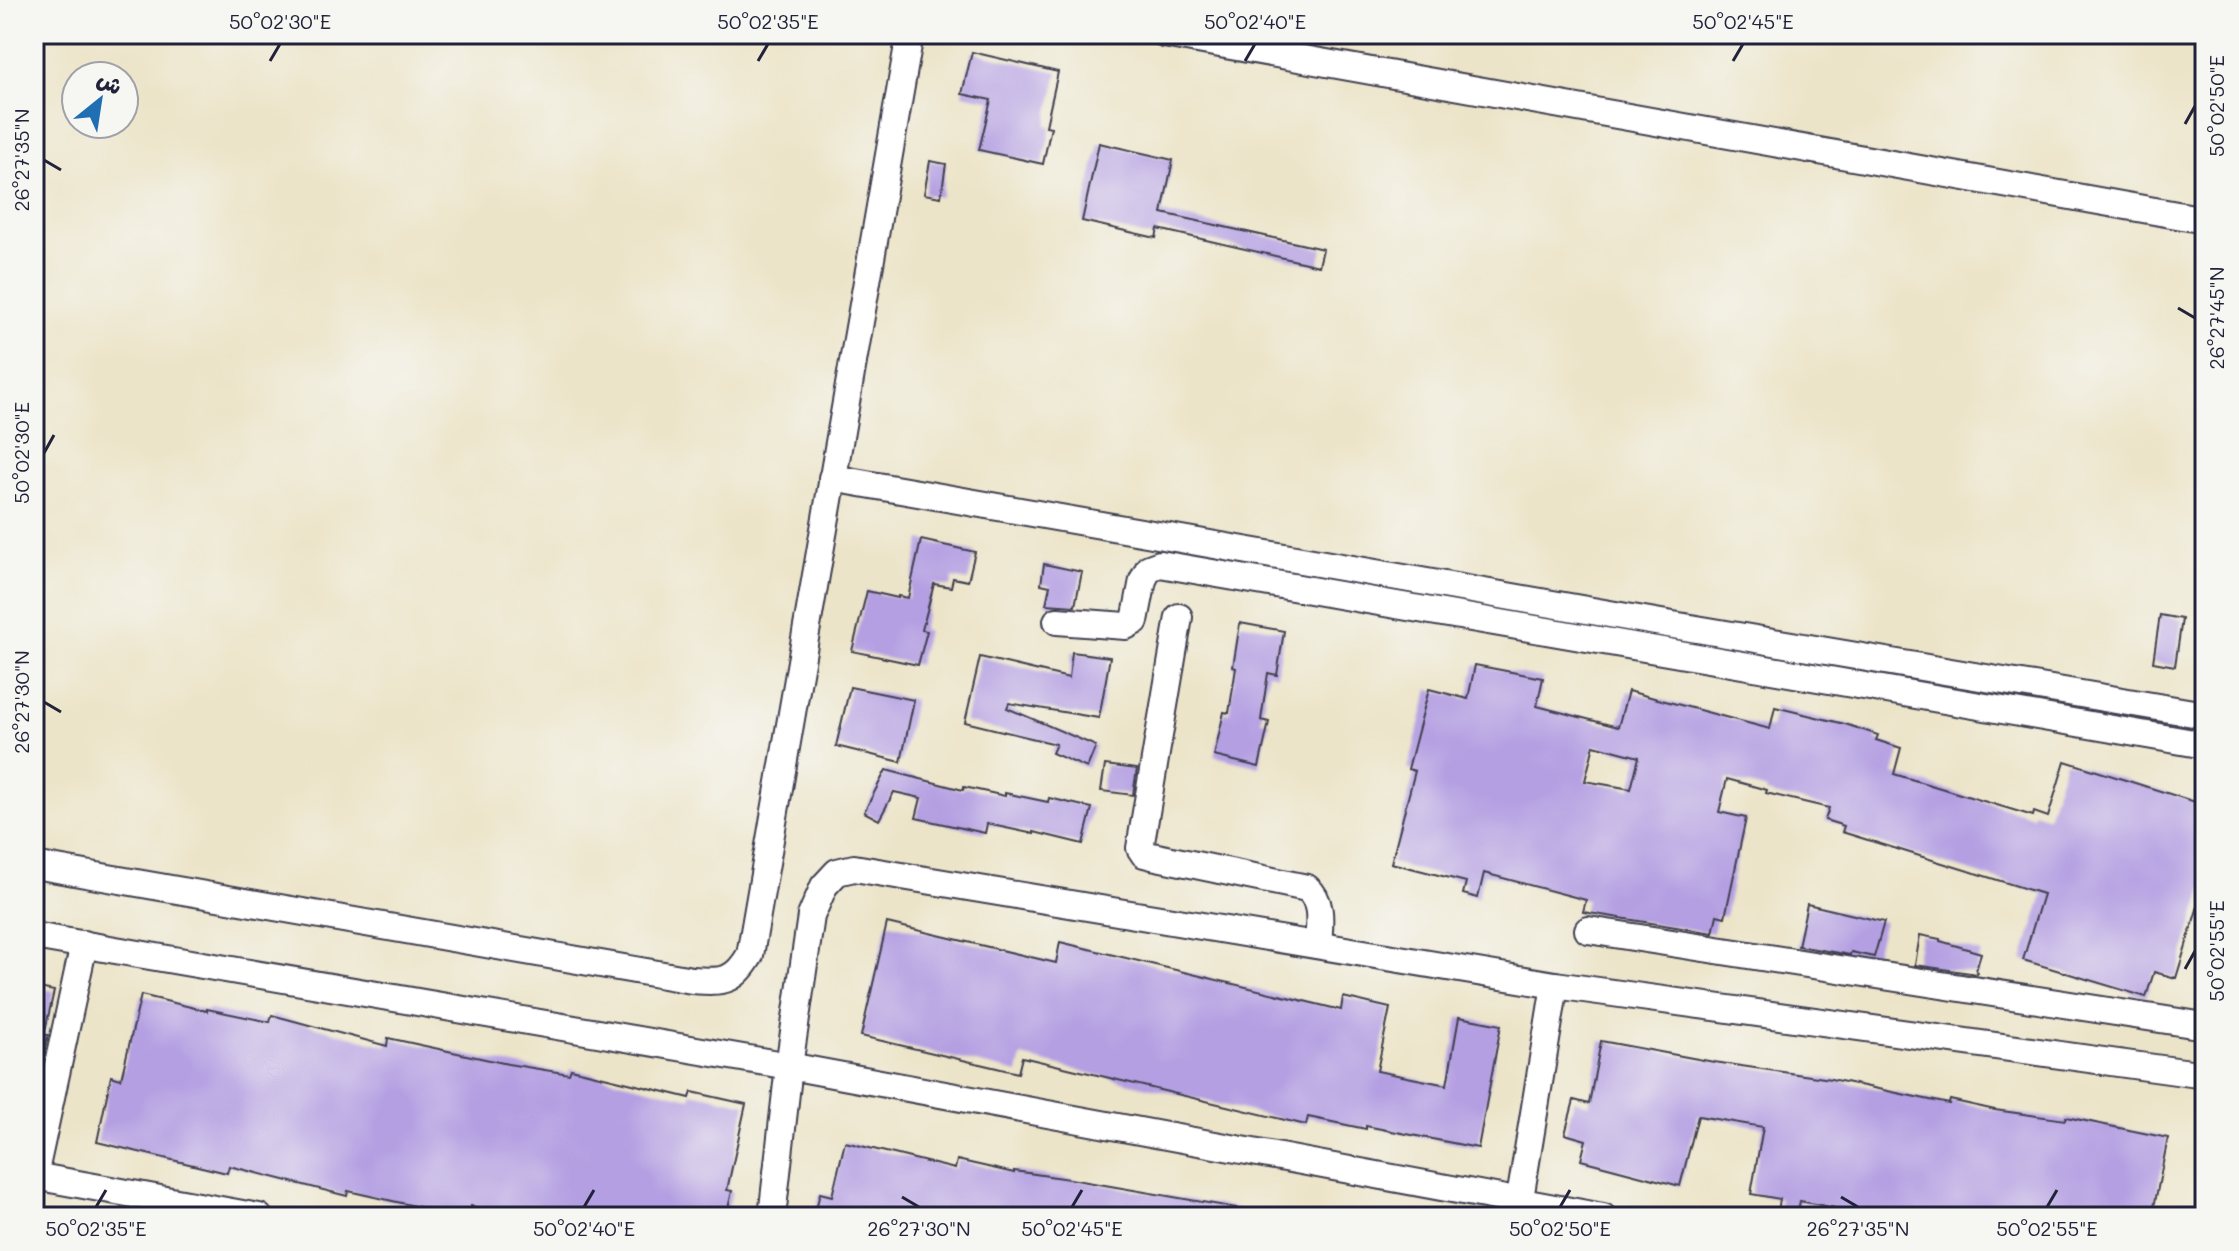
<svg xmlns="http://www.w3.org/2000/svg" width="2239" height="1251" viewBox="0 0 2239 1251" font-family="Mali,'Playpen Sans Arabic',sans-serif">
	<rect width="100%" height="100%" fill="#f6f6f2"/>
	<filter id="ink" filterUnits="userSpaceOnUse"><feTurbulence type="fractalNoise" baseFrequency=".0125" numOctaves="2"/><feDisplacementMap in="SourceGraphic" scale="16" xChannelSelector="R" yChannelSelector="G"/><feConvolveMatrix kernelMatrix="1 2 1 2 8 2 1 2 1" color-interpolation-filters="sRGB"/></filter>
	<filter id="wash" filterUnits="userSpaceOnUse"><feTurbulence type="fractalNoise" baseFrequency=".006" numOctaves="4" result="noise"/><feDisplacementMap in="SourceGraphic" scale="32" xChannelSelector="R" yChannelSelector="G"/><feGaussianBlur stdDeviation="1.8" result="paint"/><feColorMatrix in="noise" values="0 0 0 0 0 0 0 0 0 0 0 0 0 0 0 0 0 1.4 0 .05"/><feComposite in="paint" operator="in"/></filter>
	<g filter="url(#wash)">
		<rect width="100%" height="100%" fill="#ece4c8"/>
		<g id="blocks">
			<g fill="#b49fe2" fill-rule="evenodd">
				<polygon points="972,52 1058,72 1046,126 1051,127 1043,164 979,150 991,100 962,94"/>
				<polygon points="1099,143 1173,160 1162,213 1323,249 1319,266 1158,229 1156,238 1082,221"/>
				<polygon points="930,161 946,164 941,197 924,194"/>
				<polygon points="921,540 975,552 968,581 953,578 951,587 934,584 922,630 927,631 918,665 852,651 867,591 898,598 898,596 908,598"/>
				<polygon points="1044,564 1082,572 1075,606 1046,604 1050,586 1041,584"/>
				<polygon points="2160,615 2182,619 2175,666 2153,662"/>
				<polygon points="1240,623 1284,631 1277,675 1268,673 1261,720 1269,722 1259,767 1214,756 1224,712 1229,713 1236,668 1233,667"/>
				<polygon points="1072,652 1110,657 1099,718 1009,703 1007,708 1096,746 1087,768 1052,753 1056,744 965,722 980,657 1069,678"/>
				<path d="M1475,665L1543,678L1537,706L1618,727L1628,691L1770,729L1775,707L1845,724L1878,735L1876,740L1901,748L1894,774L2033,816L2034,812L2048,817L2065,761L2205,805V883L2176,978L2154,972L2146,997L2023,960L2043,894L1842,832L1844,826L1825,820L1829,808L1766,793L1767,790L1727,779L1719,812L1746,818L1725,917L1717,915L1713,933L1583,912L1586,900L1484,873L1478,898L1463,894L1466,882L1391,863L1415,771L1408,769L1429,689L1468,699ZM1594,745L1639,757L1631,789L1585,781Z"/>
				<polygon points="850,687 914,700 901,762 836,746"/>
				<polygon points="1105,765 1137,769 1133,795 1101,791"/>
				<polygon points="886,770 963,790 964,787 1005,796 1005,793 1048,802 1049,798 1092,808 1083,844 1034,832 1034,834 987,824 985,833 916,818 921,798 894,792 879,820 864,812"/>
				<polygon points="1807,904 1884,922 1874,957 1851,952 1850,955 1798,946"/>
				<polygon points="887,923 1056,963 1060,942 1341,1010 1343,997 1390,1008 1377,1071 1447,1085 1459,1017 1501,1025 1478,1148 1366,1126 1366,1129 1308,1117 1306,1125 1022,1057 1018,1073 861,1036"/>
				<polygon points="1920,935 1940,939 1940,941 1981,953 1976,971 1978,972 1977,974 1915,965"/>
				<polygon points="34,987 54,991 44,1035 48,1035 42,1061 34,1059"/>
				<polygon points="141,995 207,1011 207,1009 270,1022 272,1015 387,1046 388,1038 508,1064 569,1074 571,1069 690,1098 692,1092 746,1104 727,1190 732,1191 726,1217 518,1217 471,1206 468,1217 464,1217 348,1191 347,1196 229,1166 227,1173 97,1142 111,1076 121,1079"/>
				<polygon points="1601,1041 1714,1062 1831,1079 1949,1104 1950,1100 1995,1110 2065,1120 2066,1117 2168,1138 2152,1217 1864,1217 1865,1214 1800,1201 1797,1215 1778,1212 1780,1199 1751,1194 1763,1127 1698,1116 1680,1186 1581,1160 1586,1140 1565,1134 1574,1100 1589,1104"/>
				<polygon points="845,1142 955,1169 957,1160 1014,1173 1014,1171 1076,1180 1237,1208 1236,1217 956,1217 938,1213 937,1217 814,1217 820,1193 832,1196"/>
			</g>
		</g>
	</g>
	<g filter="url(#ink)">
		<use href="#blocks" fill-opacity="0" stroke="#403f50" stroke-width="2"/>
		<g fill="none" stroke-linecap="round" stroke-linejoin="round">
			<defs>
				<g id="minor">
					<polyline points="1164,34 2205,220"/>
					<polyline points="832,478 1661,623 2205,715"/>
					<path d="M1179,617L1140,848L1144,854L1152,856L1307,888C1324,902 1319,926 1318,945"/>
					<polyline points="1057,621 1126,626 1135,621 1143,580 1149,568 1160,564 2205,745"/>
					<path d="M34,865L692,980C722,982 734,983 750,955L910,34"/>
					<polyline points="1588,930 2205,1026"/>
					<polyline points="34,936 789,1066 1603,1217"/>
					<polyline points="34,1176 84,944"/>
					<polyline points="34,1176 259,1217"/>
					<polyline points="772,1217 789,1066 811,916 824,886 837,872 854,868 1555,985 2205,1075"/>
					<polyline points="1517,1217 1555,985"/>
				</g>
			</defs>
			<use href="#minor" stroke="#403f50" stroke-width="30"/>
			<use href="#minor" stroke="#fff" stroke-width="26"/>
		</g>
	</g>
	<path fill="none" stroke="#22223b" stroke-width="3" d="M270,61L280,44M758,61L768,44M1245,61L1255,44M1733,61L1743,44M2185,124L2195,106M44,160L61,170M2178,308L2195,318M44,453L54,435M44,702L61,712M2185,969L2195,951M902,1197L919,1207M1841,1197L1858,1207M96,1207L106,1190M584,1207L594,1190M1072,1207L1082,1190M1560,1207L1570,1190M2047,1207L2057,1190"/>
	<rect width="2239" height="1251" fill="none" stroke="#f6f6f2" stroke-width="88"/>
	<g transform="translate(100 100) rotate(30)"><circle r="38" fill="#f6f6f2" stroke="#a1a1a9" stroke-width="2"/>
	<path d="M0-6L14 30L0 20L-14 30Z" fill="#1f6fb2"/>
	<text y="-12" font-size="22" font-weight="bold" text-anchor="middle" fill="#22223b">ش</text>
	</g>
	<rect x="44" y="44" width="2151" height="1163" fill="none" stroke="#22223b" stroke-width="3"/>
	<g font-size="20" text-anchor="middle" fill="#22223b">
		<text x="280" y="29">50°02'30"E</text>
		<text x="768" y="29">50°02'35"E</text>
		<text x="1255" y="29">50°02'40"E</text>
		<text x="1743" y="29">50°02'45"E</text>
		<text transform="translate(2217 106) rotate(-90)" y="7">50°02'50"E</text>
		<text transform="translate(22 160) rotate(-90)" y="7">26°27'35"N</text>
		<text transform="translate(2217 318) rotate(-90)" y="7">26°27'45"N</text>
		<text transform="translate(22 453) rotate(-90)" y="7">50°02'30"E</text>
		<text transform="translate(22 702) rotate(-90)" y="7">26°27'30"N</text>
		<text transform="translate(2217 951) rotate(-90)" y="7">50°02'55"E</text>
		<text x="96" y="1236">50°02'35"E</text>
		<text x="584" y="1236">50°02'40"E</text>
		<text x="919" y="1236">26°27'30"N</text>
		<text x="1072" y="1236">50°02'45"E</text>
		<text x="1560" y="1236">50°02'50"E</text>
		<text x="1858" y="1236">26°27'35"N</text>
		<text x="2047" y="1236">50°02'55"E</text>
	</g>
</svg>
